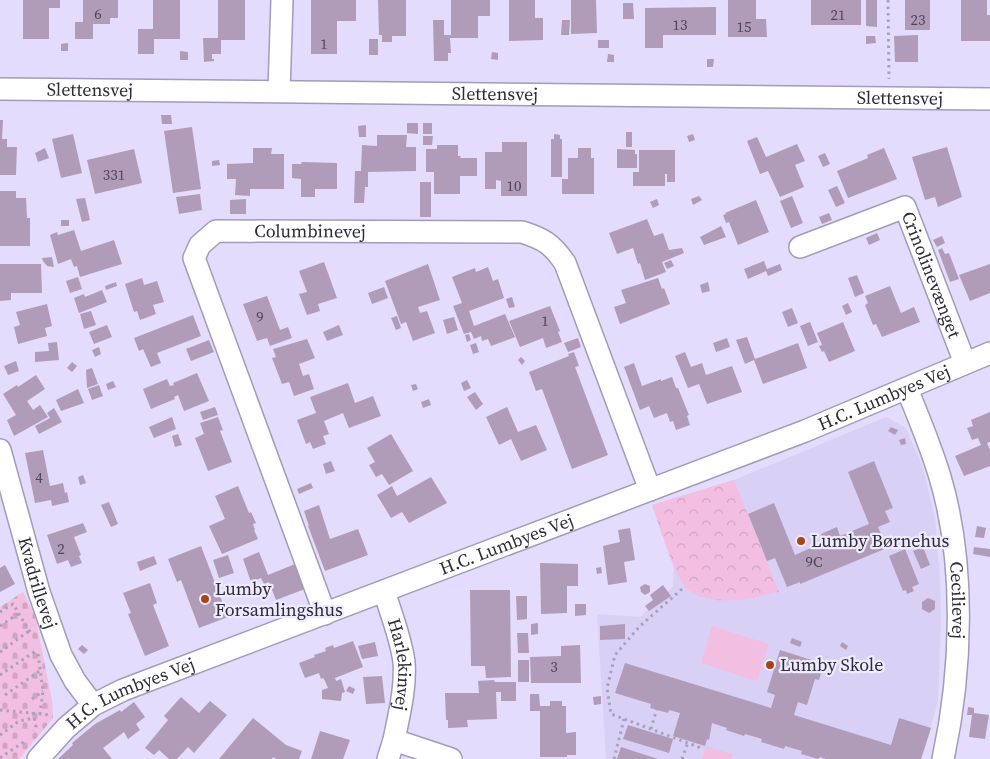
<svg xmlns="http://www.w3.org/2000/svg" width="990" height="759" viewBox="0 0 990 759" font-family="'Source Serif 4',serif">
	<defs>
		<pattern id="cemetery-stones" width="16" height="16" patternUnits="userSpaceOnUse" patternTransform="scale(1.25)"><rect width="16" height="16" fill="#f2bfe2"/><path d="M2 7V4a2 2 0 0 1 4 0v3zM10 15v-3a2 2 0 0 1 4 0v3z" fill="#d0a4c2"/></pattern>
		<pattern id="park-crowns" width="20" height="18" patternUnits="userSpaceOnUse" patternTransform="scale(1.25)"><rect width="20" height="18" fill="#f2bfe2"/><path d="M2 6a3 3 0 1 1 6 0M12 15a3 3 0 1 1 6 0" fill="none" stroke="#d0a4c2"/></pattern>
	</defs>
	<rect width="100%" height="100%" fill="#e3dcfc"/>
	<polygon fill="#d9d0f6" points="886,417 906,428 923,468 935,518 940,577 941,620 938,701 922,759 606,759 597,614 640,617 673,587 674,565 652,505 734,480"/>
	<polygon fill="url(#cemetery-stones)" points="23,592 35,616 52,700 53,718 19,759 0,759 0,607"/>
	<path fill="url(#park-crowns)" d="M734,480L779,592C753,598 708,609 686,588C675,578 658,522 652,505Z"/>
	<g fill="#f2bfe2">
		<polygon points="712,626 769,644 757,681 701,663"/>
		<polygon points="706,747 733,754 731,759 702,759"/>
	</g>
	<g fill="#b09cb8">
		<polygon points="23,0 60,0 60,8 49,8 49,39 23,39"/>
		<polygon points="83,0 118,0 118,18 110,18 110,24 93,24 93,39 75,39 75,22 83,22"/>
		<polygon points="153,0 180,0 180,39 154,39 154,54 138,54 138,29 153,29"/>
		<polygon points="218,0 245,0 245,40 221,40 221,54 212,54 212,59 214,59 214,61 204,62 203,38 218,38"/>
		<polygon points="311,0 356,0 356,21 337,21 337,54 311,54"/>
		<polygon points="378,0 406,0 406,36 392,36 392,42 382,42 382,35 379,35"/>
		<polygon points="451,0 490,0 490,16 478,16 478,38 450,38 451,53 448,53 448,61 434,61 433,20 444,20 444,35 451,35"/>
		<polygon points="509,0 535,0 535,18 543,18 543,40 509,41"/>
		<polygon points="571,0 596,0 597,33 571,34"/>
		<polygon points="728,0 756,0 756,19 766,19 767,37 728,37"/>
		<rect x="811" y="0" width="50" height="25"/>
		<polygon points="866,0 877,0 877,27 866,26"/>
		<rect x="905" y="0" width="25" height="30"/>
		<polygon points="961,0 987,0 987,15 990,15 990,41 961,41"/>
		<polygon points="623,3 633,3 634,19 623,19"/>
		<polygon points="716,7 716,35 663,35 663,48 645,48 645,8"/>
		<polygon points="562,20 570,20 569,35 561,35"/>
		<polygon points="918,35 918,62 895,62 894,36"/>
		<polygon points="866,36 875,36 876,43 866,44"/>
		<rect x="369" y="39" width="9" height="16"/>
		<rect x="598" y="40" width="11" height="8"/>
		<polygon points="68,43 68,51 61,51 61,44"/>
		<polygon points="180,51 188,52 188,60 180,60"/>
		<polygon points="492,52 498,53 498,60 491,59"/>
		<polygon points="608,54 614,55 614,62 607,62"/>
		<polygon points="707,59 714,59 713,67 707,67"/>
		<polygon points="161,115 171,115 172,124 162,124"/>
		<polygon points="0,120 3,120 2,139 7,139 7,147 17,147 16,175 0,175"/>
		<polygon points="407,123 418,123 418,134 407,133"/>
		<rect x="423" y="123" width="9" height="11"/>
		<polygon points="366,125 366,137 359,137 358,126"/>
		<polygon points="192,127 201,189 173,193 164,131"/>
		<rect x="626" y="132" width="6" height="15"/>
		<polygon points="73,134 82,173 61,178 52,139"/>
		<polygon points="554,134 560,135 560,139 562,139 562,177 551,177 551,139 554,139"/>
		<polygon points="693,134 695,140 689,142 687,136"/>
		<polygon points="377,135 407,135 406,147 416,147 416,171 368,172 368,187 365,187 364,203 354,203 355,171 361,171 362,145 377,146"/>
		<polygon points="423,136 433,136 432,145 423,145"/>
		<polygon points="757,137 766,157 797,144 805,161 795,165 804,187 780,197 768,171 760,174 747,141"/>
		<polygon points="502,142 527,142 527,196 501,196 501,181 496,180 496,189 485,189 485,152 502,152"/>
		<polygon points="437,145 458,145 458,156 461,156 460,158 477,158 477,176 460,176 460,194 434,194 434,172 426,172 426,149 437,149"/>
		<polygon points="947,147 962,197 938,207 935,197 925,200 912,157"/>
		<polygon points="45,148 49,158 38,162 35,153"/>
		<polygon points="253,148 272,148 271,154 284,154 284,189 250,189 250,196 235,195 236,179 227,179 227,164 253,163"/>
		<polygon points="578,148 591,148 591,158 594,158 594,194 562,194 562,179 568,179 568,158 578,158"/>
		<polygon points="884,148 897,179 848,198 837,171 868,158 867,155"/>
		<polygon points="134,149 142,183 95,194 87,160"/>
		<polygon points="617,149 635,150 635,154 637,154 637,168 617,168"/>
		<polygon points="639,150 675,150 675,182 667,182 667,174 665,174 665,186 633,186 633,172 639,172"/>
		<polygon points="825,153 830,164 823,167 818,156"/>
		<polygon points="219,160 220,165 212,166 212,161"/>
		<polygon points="302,162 337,163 337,189 315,189 315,197 301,197 301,179 292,178 292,164 301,164"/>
		<rect x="420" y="182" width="11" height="35"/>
		<polygon points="837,186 845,203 836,207 828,190"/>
		<polygon points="0,191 16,191 16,198 26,198 27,218 30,218 30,246 0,246"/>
		<polygon points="200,194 202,210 179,214 176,197"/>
		<polygon points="699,196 702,200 693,205 691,199"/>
		<polygon points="792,196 803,223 791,228 780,201"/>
		<polygon points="85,198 90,220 82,222 76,199"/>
		<polygon points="246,199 246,214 230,214 230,200"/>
		<polygon points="657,199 659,205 653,208 650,202"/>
		<polygon points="756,200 769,232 738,245 729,222 726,223 723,215 726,214 725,213"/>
		<polygon points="829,213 832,220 822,224 819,217"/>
		<polygon points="647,219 654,236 663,233 669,250 682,248 684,253 662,262 666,272 645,280 640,263 638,264 633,248 617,254 609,233"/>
		<rect x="61" y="220" width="8" height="6"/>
		<polygon points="721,226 726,237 704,245 700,237"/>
		<polygon points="74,230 81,251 114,240 122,264 80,277 77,266 74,267 71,259 58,264 50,235 57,232 58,235"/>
		<polygon points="877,233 880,240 869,245 866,238"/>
		<polygon points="942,236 945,243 937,247 933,240"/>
		<polygon points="942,248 945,254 949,253 959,279 950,282 938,250"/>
		<polygon points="52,257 54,267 47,266 43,261 42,258"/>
		<polygon points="671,260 674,266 667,269 664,263"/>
		<polygon points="764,261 767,269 780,264 782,270 768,276 766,271 748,279 744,269"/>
		<polygon points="324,262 337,298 318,304 320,311 307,315 299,294 307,292 299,271"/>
		<polygon points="0,264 41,264 42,293 11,293 11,300 0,301"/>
		<polygon points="428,264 440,300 418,307 420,313 427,311 435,333 413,341 406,322 401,324 385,281"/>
		<polygon points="990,264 990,293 970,301 959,275"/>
		<polygon points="488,267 493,281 498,279 504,298 469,311 474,326 505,314 515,337 491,346 488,339 482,341 481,336 474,339 471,332 464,334 453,306 462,303 452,277 475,268 476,272"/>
		<polygon points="857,275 864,293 855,297 848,278"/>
		<polygon points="78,277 82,289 70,293 66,281"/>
		<polygon points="142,278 144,285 157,281 164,302 153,305 156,314 140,320 137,311 134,312 125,284"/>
		<polygon points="658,278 662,289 664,288 670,304 620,324 614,307 626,303 621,290"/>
		<polygon points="116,282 117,286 106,290 105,286"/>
		<polygon points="708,282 710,291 702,293 700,285"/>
		<polygon points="890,286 901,313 914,307 920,322 882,337 876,324 873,325 865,305 868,303 865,296"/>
		<polygon points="384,287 388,298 372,304 368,293"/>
		<polygon points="102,290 107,302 79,313 74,298 84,294 85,297"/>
		<polygon points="267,296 280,330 288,327 292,338 270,346 267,338 257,341 243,304"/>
		<polygon points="512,297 515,307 509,308 506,299"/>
		<polygon points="848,303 852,312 846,315 842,306"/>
		<polygon points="47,304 52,326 45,328 47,336 18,344 14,327 20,325 16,312"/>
		<polygon points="550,306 560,331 558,332 562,342 546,348 543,338 520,347 509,321"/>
		<polygon points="792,308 798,323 788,327 782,312"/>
		<polygon points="91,311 96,325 84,329 80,314"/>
		<polygon points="193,315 201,336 157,353 161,363 151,367 143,349 139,351 134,338"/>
		<polygon points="397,316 401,328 396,330 391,318"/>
		<polygon points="454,317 458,330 447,334 443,320"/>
		<polygon points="810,322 818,342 808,346 800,326"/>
		<polygon points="843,322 855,351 829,362 824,351 822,352 819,346 822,345 817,333"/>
		<polygon points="107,325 112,337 94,344 89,332"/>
		<polygon points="339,325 343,335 327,341 323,332"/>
		<polygon points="469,334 471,340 467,342 465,335"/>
		<polygon points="747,337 755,359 798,343 807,368 763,384 754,360 745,364 736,340"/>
		<polygon points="578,338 581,347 568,352 564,343"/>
		<polygon points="727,338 730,347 716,352 713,343"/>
		<polygon points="307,339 315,358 299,364 303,376 309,374 314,389 294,396 289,382 282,384 272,358 276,357 273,349"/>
		<polygon points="209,340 214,352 191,361 186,349"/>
		<polygon points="57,342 59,360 35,362 35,352 49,351 48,343"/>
		<polygon points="476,343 479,352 473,354 470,345"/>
		<polygon points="99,347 101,354 95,357 92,350"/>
		<polygon points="574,352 579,366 575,367 608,455 572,469 542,389 536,391 529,372 569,356 568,354"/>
		<polygon points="685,352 691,367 702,363 706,375 732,366 742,392 707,404 699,384 688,388 675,356"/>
		<polygon points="521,357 525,361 522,365 518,360"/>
		<polygon points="16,361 19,371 8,375 4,366"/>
		<polygon points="72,362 77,366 72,372 67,368"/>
		<polygon points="634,363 642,386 661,379 661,381 672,377 676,388 678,388 689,415 687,416 690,425 676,430 673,421 670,422 667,413 654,418 649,406 640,410 624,367"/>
		<polygon points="92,368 98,384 87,388 86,370"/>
		<polygon points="197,373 209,401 184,411 178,395 174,397 175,399 151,409 143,389 167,379 170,386 174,385 173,383"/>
		<polygon points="36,375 45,389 27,401 33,410 40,405 48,417 14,436 7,420 16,415 3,394 17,385 18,387"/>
		<polygon points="467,380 471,388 464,391 461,383"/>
		<polygon points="113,381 116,387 108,390 106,384"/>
		<polygon points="348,383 355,403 373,396 381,416 349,428 343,413 324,421 329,434 323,436 326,444 313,449 310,442 306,444 297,420 316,413 310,397"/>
		<polygon points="416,384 418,389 413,391 411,385"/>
		<polygon points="99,385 103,396 92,400 88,389"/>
		<polygon points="78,389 84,403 61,411 56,400"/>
		<polygon points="475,392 483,404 476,410 467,397"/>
		<polygon points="429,399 431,405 423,408 421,402"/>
		<polygon points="215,407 218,415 203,420 200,412"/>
		<polygon points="507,407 518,432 536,425 547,450 521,461 511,439 499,445 486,417"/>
		<polygon points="54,408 62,422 39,434 35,426 50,418 47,413"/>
		<polygon points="990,412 990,442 987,443 990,450 990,466 964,476 955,456 981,445 978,438 972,440 967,428 973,426 971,420"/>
		<polygon points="172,417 176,429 154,438 149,427"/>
		<polygon points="218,417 223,430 220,431 232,462 208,471 195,438 204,434 200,423"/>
		<polygon points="891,427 898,430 895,435 888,431"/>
		<polygon points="178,434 182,445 175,447 172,436"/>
		<polygon points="391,434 413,471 389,485 382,474 376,477 369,465 375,462 367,448"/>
		<polygon points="905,438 906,444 901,445 899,440"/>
		<polygon points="43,450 50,486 63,483 65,493 67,492 69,502 52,506 51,500 35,503 25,453"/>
		<polygon points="331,461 335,471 326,474 323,464"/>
		<polygon points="874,461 893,508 885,511 890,522 878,527 887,548 800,584 800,582 787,587 775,558 767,561 748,514 774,503 795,555 824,542 821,534 837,527 840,536 869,524 848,472"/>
		<polygon points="83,475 86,483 80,485 78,477"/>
		<polygon points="431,477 447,503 409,523 402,512 391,518 377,495 392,486 397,496"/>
		<polygon points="311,483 313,488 299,494 297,489"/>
		<polygon points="238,486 249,513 251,512 256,523 253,524 255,530 254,530 258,539 222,554 209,526 225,519 215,496"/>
		<polygon points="109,502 118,524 111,527 101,505"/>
		<polygon points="319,505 330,539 358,529 368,555 325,571 308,526 309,526 304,511"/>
		<polygon points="83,523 87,532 74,537 81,555 79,556 82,563 71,567 68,560 57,564 47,535"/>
		<polygon points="977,526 986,528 984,538 975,537"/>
		<polygon points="630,528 635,560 624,562 627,582 608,585 603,546 620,542 618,530"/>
		<polygon points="201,546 228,617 199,628 181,580 177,582 168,559"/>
		<polygon points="923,547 930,565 921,569 913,551"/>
		<polygon points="974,547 990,549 990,557 973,554"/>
		<polygon points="905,549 919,584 912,587 914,591 907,594 906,590 903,591 889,556"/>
		<polygon points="259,552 268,575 295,564 305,589 276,600 269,582 264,584 261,578 251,582 243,559"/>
		<polygon points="228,555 234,573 219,578 213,560"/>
		<polygon points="154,556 157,564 140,571 137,562"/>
		<polygon points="540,563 578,564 578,586 567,586 567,613 541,614"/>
		<polygon points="5,565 15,584 0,592 0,568"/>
		<polygon points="601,567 602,573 597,574 596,568"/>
		<polygon points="150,583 157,603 153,605 169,646 145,656 128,614 131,613 123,593"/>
		<polygon points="645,584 650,586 650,592 645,595 641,592 640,587"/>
		<polygon points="663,585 671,596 649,611 645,606 653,600 650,595"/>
		<polygon points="470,590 510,590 511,677 486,678 485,666 471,666"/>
		<polygon points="516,596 527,596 527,619 517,620"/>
		<polygon points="928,598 935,601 935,609 929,613 922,609 922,602"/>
		<polygon points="575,604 586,604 586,615 575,616"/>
		<polygon points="538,623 538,634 531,635 531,624"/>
		<polygon points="625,624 625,639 600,640 600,626"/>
		<polygon points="517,633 528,633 529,653 518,653"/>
		<polygon points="792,638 802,642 800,647 790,643"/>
		<polygon points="353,641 363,667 335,678 336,681 341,679 345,692 342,693 341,701 322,699 322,690 328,688 325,681 323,678 321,679 319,673 305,678 299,663 315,657 314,655 326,651 325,648 333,645 334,648"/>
		<polygon points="375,642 378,656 362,659 358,646"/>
		<polygon points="842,642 848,646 846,650 840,646"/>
		<polygon points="82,645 88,650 84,654 78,649"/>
		<polygon points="580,645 581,683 531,683 530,657 561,656 561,646"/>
		<polygon points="780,650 824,664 819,680 815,679 807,705 798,702 794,715 891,745 899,718 931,728 921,759 826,759 820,757 818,759 801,754 802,751 785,746 784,749 761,742 762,739 745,734 744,736 726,730 727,728 712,723 709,740 707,739 705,746 673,736 680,713 669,710 668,713 650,708 651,704 615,693 625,663 771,708 775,695 767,692"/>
		<rect x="518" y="660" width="11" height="22"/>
		<polygon points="382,676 385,703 366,704 363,677"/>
		<polygon points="494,680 495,682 516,682 516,701 501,701 501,692 496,692 497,719 467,720 468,727 448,728 448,720 446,720 445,693 479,693 478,681"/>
		<polygon points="349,686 355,689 353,694 346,691"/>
		<polygon points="530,694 539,694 540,706 550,706 550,701 562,701 562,706 566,706 566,733 576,732 576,755 567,755 567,757 540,757 540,711 530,711"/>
		<polygon points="601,696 601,704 594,705 593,697"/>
		<polygon points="181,697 199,713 210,701 227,715 194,753 188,747 177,759 169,759 159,750 154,755 145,748 168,720 164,716"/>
		<polygon points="134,702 145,717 136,724 140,730 128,739 124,732 103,748 112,759 58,759 73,745 72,743 95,724 120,710 121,712"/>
		<polygon points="968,707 974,708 974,713 989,715 985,739 969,737 972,715 967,715"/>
		<polygon points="253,718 286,745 302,751 299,759 276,759 273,757 272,759 219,759"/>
		<polygon points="628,725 673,739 669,753 623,739"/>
		<polygon points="320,731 350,740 343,759 311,759"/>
		<polygon points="621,747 658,759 617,759"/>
	</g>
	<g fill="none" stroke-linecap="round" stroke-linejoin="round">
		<defs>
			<g id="minor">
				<path id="s1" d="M0,89L990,99"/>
				<polyline points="279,91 282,0"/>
				<path id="s2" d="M800,247L905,207L965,363"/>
				<path id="s3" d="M907,389C919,418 931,447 940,477C966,564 962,672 943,759"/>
				<path id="s4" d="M0,450L39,592L61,655L75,681L93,705"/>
				<path id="s5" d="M384,591C391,614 401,638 404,662C406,688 399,715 394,740L451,759"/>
				<path id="s6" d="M325,614L194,258L200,245L216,231L522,232C544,239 552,244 565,263L650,490"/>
				<path id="s7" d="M38,759L66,728L93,705L123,690L805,431L990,353"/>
				<polyline points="388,759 394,740"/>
			</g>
		</defs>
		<use href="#minor" stroke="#a29bb9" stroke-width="24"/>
		<g stroke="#a8a2bc" stroke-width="3" stroke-dasharray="2.5 4" stroke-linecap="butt">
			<polyline points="888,0 889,79"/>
			<polyline points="682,589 639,627 615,655 607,688 611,714 701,748"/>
			<polyline points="0,612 13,604 30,632"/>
			<polyline points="0,626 19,613"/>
			<polyline points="0,652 29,631"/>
			<polyline points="38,654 43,691 40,713"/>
			<polyline points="0,675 37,650"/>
			<polyline points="5,695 41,670"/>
			<polyline points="32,699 43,691"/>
			<polyline points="0,710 51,715"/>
			<polyline points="33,712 36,727 34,731"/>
			<polyline points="651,729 657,708"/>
			<polyline points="0,735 19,721 34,718"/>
			<polyline points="0,758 25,741"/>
			<polyline points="614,759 624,719"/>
			<polyline points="682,759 688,742"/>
		</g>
		<use href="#minor" stroke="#fff" stroke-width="21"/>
	</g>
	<g fill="#a94418" stroke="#efebff" stroke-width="2">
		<circle cx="801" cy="541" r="5"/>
		<circle cx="205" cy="599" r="5"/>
		<circle cx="770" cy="665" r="5"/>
	</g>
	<g text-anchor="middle" stroke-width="4.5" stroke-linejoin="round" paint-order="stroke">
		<g font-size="15" fill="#4e4757">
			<text x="98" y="19">6</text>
			<text x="838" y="20">21</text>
			<text x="918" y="25">23</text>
			<text x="680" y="30">13</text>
			<text x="744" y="32">15</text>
			<text x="324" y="49">1</text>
			<text x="114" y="180">331</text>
			<text x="514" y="191">10</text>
			<text x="260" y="322">9</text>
			<text x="545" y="326">1</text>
			<text x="39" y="483">4</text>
			<text x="61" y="554">2</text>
			<text x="814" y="567">9C</text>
			<text x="554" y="672">3</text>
		</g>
		<g font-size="18" fill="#2e2b37" stroke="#efebff">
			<text dy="6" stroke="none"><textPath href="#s1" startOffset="90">Slettensvej</textPath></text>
			<text dy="6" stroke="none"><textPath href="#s1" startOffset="495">Slettensvej</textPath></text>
			<text dy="6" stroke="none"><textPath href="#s1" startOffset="900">Slettensvej</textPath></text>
			<text dy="6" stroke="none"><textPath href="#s6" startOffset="509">Columbinevej</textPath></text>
			<text dy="6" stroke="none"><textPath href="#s2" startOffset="185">Crinolinevænget</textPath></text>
			<text dy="6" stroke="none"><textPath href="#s7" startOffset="926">H.C. Lumbyes Vej</textPath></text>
			<text dy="6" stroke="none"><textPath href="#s7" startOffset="521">H.C. Lumbyes Vej</textPath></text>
			<text dy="6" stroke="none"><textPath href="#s4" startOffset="138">Kvadrillevej</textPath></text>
			<text dy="6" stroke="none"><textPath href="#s3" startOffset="219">Cecilievej</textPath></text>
			<text dy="6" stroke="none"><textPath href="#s5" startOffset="76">Harlekinvej</textPath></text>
			<text dy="6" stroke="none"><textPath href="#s7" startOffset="116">H.C. Lumbyes Vej</textPath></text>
		</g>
		<g font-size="18" fill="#2e2b37" stroke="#efebff" text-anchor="start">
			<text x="811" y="547">Lumby Børnehus</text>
			<text x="215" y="595">Lumby<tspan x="215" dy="21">Forsamlingshus</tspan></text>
			<text x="780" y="671">Lumby Skole</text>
		</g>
	</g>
</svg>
